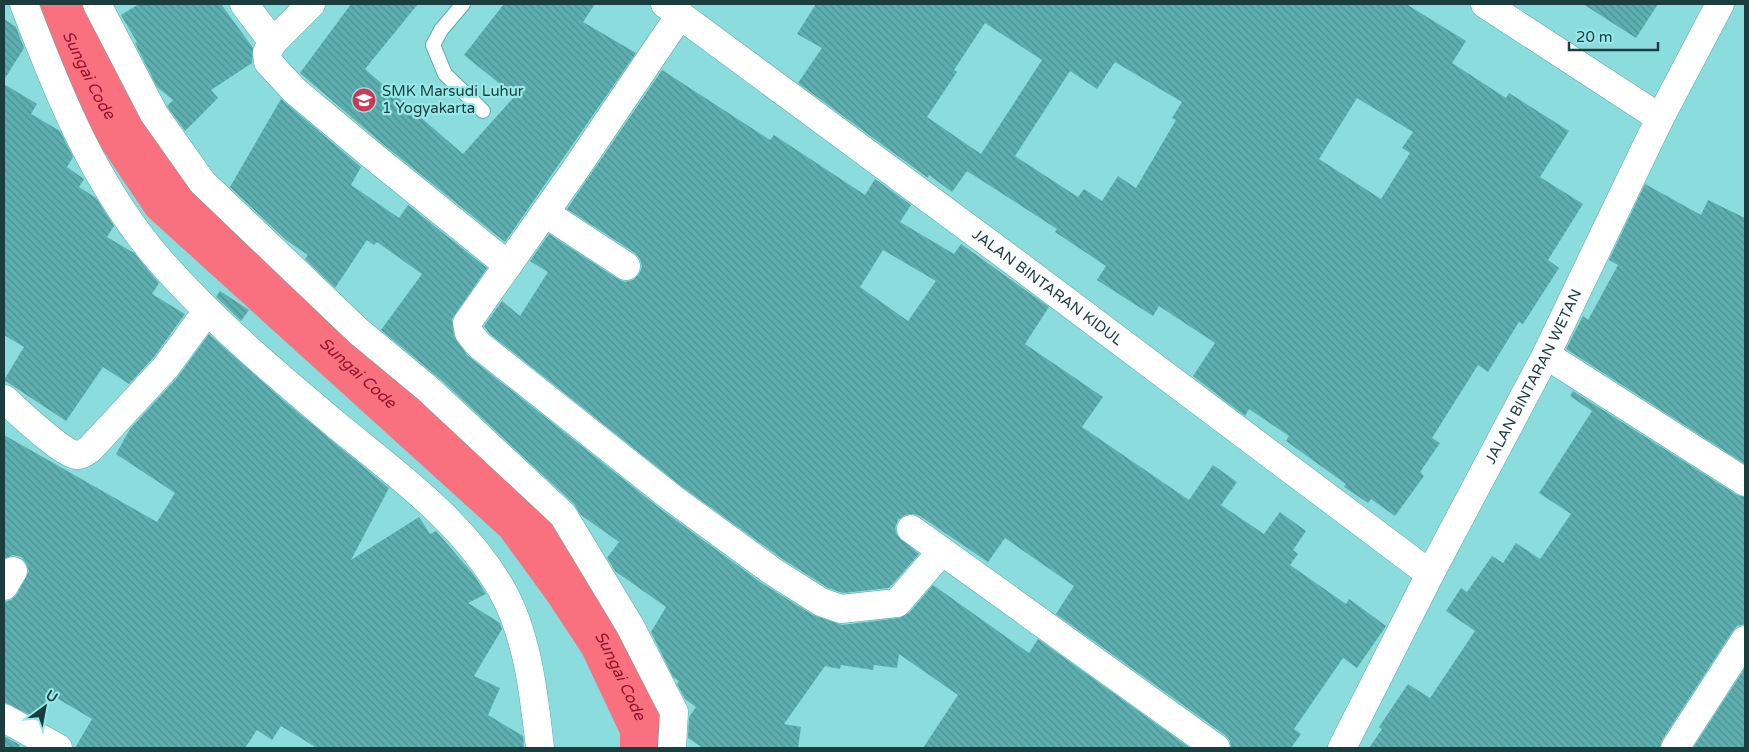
<svg xmlns="http://www.w3.org/2000/svg" width="1749" height="752" viewBox="0 0 1749 752" font-family="'Varela Round',sans-serif">
	<defs>
		<pattern id="building-back-hatch" width="6" height="6" patternUnits="userSpaceOnUse" patternTransform="scale(1.25)"><rect width="6" height="6" fill="#5eafaf"/><path d="M-1 5l2 2M0 0l6 6M5-1l2 2" fill="none" stroke="#4d9090"/></pattern>
	</defs>
	<rect width="100%" height="100%" fill="#8bdcdc"/>
	<g fill="none" stroke-linecap="round" stroke-linejoin="round">
		<path stroke="#f9717f" stroke-width="52" id="s1" d="M54,4L102,102L167,199L520,519L568,585L605,641L646,728V748"/>
	</g>
	<g fill="url(#building-back-hatch)" fill-rule="evenodd">
		<polygon points="139,4 221,4 253,48 252,63 211,90 218,98 185,131 167,106 173,100 157,87 135,43 137,42 121,15"/>
		<polygon points="351,4 418,4 365,69 463,154 515,96 464,55 504,4 595,4 583,22 636,53 505,242 384,145 300,73"/>
		<path d="M816,4H1406L1466,41L1452,63L1506,98L1509,93L1569,131L1540,177L1583,204L1548,260L1559,268L1523,324L1519,322L1488,372L1478,365L1432,438L1440,443L1420,472L1424,476L1395,516L1371,499L1368,503L1344,487L1346,484L1286,441L1289,436L1249,409L1245,416L1193,376L1215,343L1159,306L1153,316L1097,280L1106,266L1055,232L1057,229L967,171L952,192L929,175L928,178L798,83L822,48L797,34ZM985,23L1042,60L981,154L927,117L957,72L954,70ZM1115,62L1182,102L1172,118L1176,120L1136,188L1118,176L1102,201L1084,189L1078,197L1015,156L1070,71L1097,89ZM1357,98L1413,132L1402,148L1410,153L1381,199L1319,159Z"/>
		<polygon points="1583,4 1658,4 1636,38"/>
		<polygon points="4,19 16,27 24,48 4,80"/>
		<path d="M662,70L770,140L774,135L865,195L875,179L911,205L900,222L954,254L961,244L1049,307L1025,344L1103,397L1082,427L1189,500L1213,465L1237,482L1221,505L1264,534L1280,512L1306,531L1293,550L1298,554L1290,565L1346,604L1349,599L1386,626L1357,668L1343,658L1294,729L1301,734L1291,748H1231L1230,741L1225,735L1056,614L1074,586L1005,538L988,562L920,516L913,514L905,515L898,520L895,528L897,535L919,554L889,588L843,593L828,588L781,558L681,486L490,334L484,326L502,301L520,316L548,272L530,261L549,234L618,279L625,282L633,280L639,274L642,267L640,259L635,253L567,209ZM883,250L936,281L908,321L860,287Z"/>
		<polygon points="4,84 37,104 31,114 60,131 73,157 67,167 84,179 79,187 96,198 114,226 107,237 134,253 159,283 152,294 185,314 154,357 129,384 103,367 66,421 4,380 24,347 4,335"/>
		<polygon points="281,99 361,167 351,185 399,218 408,205 487,268 452,319 454,336 467,355 662,510 763,584 813,615 842,625 899,618 909,613 933,585 1029,653 1038,639 1190,748 923,748 958,695 899,654 897,668 874,665 873,670 841,665 840,669 825,666 784,724 801,727 798,748 703,748 688,738 689,717 696,707 685,699 677,684 679,681 673,677 651,632 666,607 615,571 607,558 619,542 581,515 574,504 439,378 381,330 422,274 377,242 374,245 367,240 335,288 305,259 308,255 286,240 230,187"/>
		<polygon points="1645,184 1701,215 1708,200 1745,218 1745,464 1566,349 1583,316 1588,320 1618,265 1609,260"/>
		<polygon points="220,291 249,310 241,321 216,297"/>
		<polygon points="209,334 284,401 389,488 351,560 419,517 430,534 436,531 474,575 486,594 468,603 500,623 502,629 474,676 500,688 488,715 523,736 524,748 317,748 281,726 272,740 257,730 245,748 75,748 92,719 50,694 36,718 4,702 4,602 11,600 17,594 29,571 26,563 21,557 13,555 4,559 4,435 157,522 175,493 116,454 130,429 177,378"/>
		<polygon points="1573,391 1737,495 1745,497 1745,624 1737,626 1732,632 1662,740 1660,748 1369,748 1382,729 1379,727 1408,684 1430,698 1475,631 1446,611 1461,588 1467,592 1492,556 1503,563 1516,543 1540,559 1571,514 1539,493 1592,411 1570,396"/>
		<polygon points="1745,668 1745,748 1693,748"/>
		<polygon points="4,736 20,745 18,748 4,748"/>
	</g>
	<g fill="none" stroke-linecap="round" stroke-linejoin="round">
		<defs>
			<polyline id="lane" points="463,4 441,30 433,45 445,74 483,111"/>
			<g id="street">
				<path d="M24,4C59,96 96,188 162,263C216,324 278,376 340,428C399,476 464,523 502,590C528,636 534,696 540,748"/>
				<polyline points="97,4 154,114 202,182 358,331 428,389 563,515 630,626 674,712 672,748"/>
				<polyline points="244,4 273,42"/>
				<polyline points="311,4 273,42 267,52 268,62 295,91 374,157 508,265"/>
				<path id="s2" d="M665,4L1009,258L1430,574"/>
				<polyline points="1485,4 1660,118"/>
				<polyline points="680,15 575,170 467,323 469,333 479,345 672,498 772,571 821,602 841,609 897,603 942,551"/>
				<polyline points="545,213 626,266"/>
				<polyline points="1546,355 1745,482"/>
				<path d="M4,399C18,411 60,452 76,455C81,456 85,452 90,449L166,367L207,311"/>
				<polyline points="911,529 1216,748"/>
				<polyline points="4,586 13,571"/>
				<polyline points="4,718 58,748"/>
				<path id="s3" d="M1342,748L1430,574L1546,355L1660,118L1720,4"/>
				<polyline points="1675,748 1745,640"/>
			</g>
		</defs>
		<use href="#lane" stroke="#5aabab" stroke-width="16"/>
		<use href="#street" stroke="#5aabab" stroke-width="29"/>
		<use href="#lane" stroke="#fff" stroke-width="14"/>
		<use href="#street" stroke="#fff" stroke-width="28"/>
	</g>
	<defs>
		<symbol id="school-disc" viewBox="-11 -11 22 22"><circle r="9.5" fill="#cb3a52" stroke="#98e9e9"/><path d="M0-5L7-2L0 1L-7-2ZM-4 1L0 2.5L4 1V4Q0 6-4 4Z" fill="#fff"/></symbol>
	</defs>
	<g fill-rule="evenodd">
		<use href="#school-disc" x="350" y="86" width="28" height="28"/>
	</g>
	<g text-anchor="middle" stroke-width="4.5" stroke-linejoin="round" paint-order="stroke">
		<g font-size="15" fill="#1b3d3d" stroke="#98e9e9" text-anchor="start">
			<text x="382" y="96">SMK Marsudi Luhur<tspan x="382" dy="17">1 Yogyakarta</tspan></text>
		</g>
		<g font-size="15" fill="#1b3d3d" stroke="#98e9e9">
			<text dy="5" stroke="none"><textPath href="#s2" startOffset="476">JALAN BINTARAN KIDUL</textPath></text>
			<text dy="5" stroke="none"><textPath href="#s3" startOffset="418">JALAN BINTARAN WETAN</textPath></text>
		</g>
		<g font-size="16" font-style="italic" fill="#911330" stroke="#98e9e9">
			<text dy="6" stroke="none"><textPath href="#s1" startOffset="79">Sungai Code</textPath></text>
			<text dy="6" stroke="none"><textPath href="#s1" startOffset="484">Sungai Code</textPath></text>
			<text dy="6" stroke="none"><textPath href="#s1" startOffset="889">Sungai Code</textPath></text>
		</g>
	</g>
	<rect width="1749" height="752" fill="none" stroke="#1b3d3d" stroke-width="10"/>
	<g transform="translate(45 707) rotate(32)" stroke="#98e9e9" stroke-width="4" paint-order="stroke">
	<path d="M0-4L9 19L0 12L-9 19Z" fill="#1b3d3d"/>
	<text y="-8" font-size="14" font-weight="bold" text-anchor="middle" fill="#1b3d3d">U</text>
	</g>
	<path d="M1569 42v8h89v-8" fill="none" stroke="#1b3d3d" stroke-width="2.5"/>
	<text x="1576" y="42" font-size="15" fill="#1b3d3d" stroke="#98e9e9" stroke-width="4" paint-order="stroke">20 m</text>
</svg>
